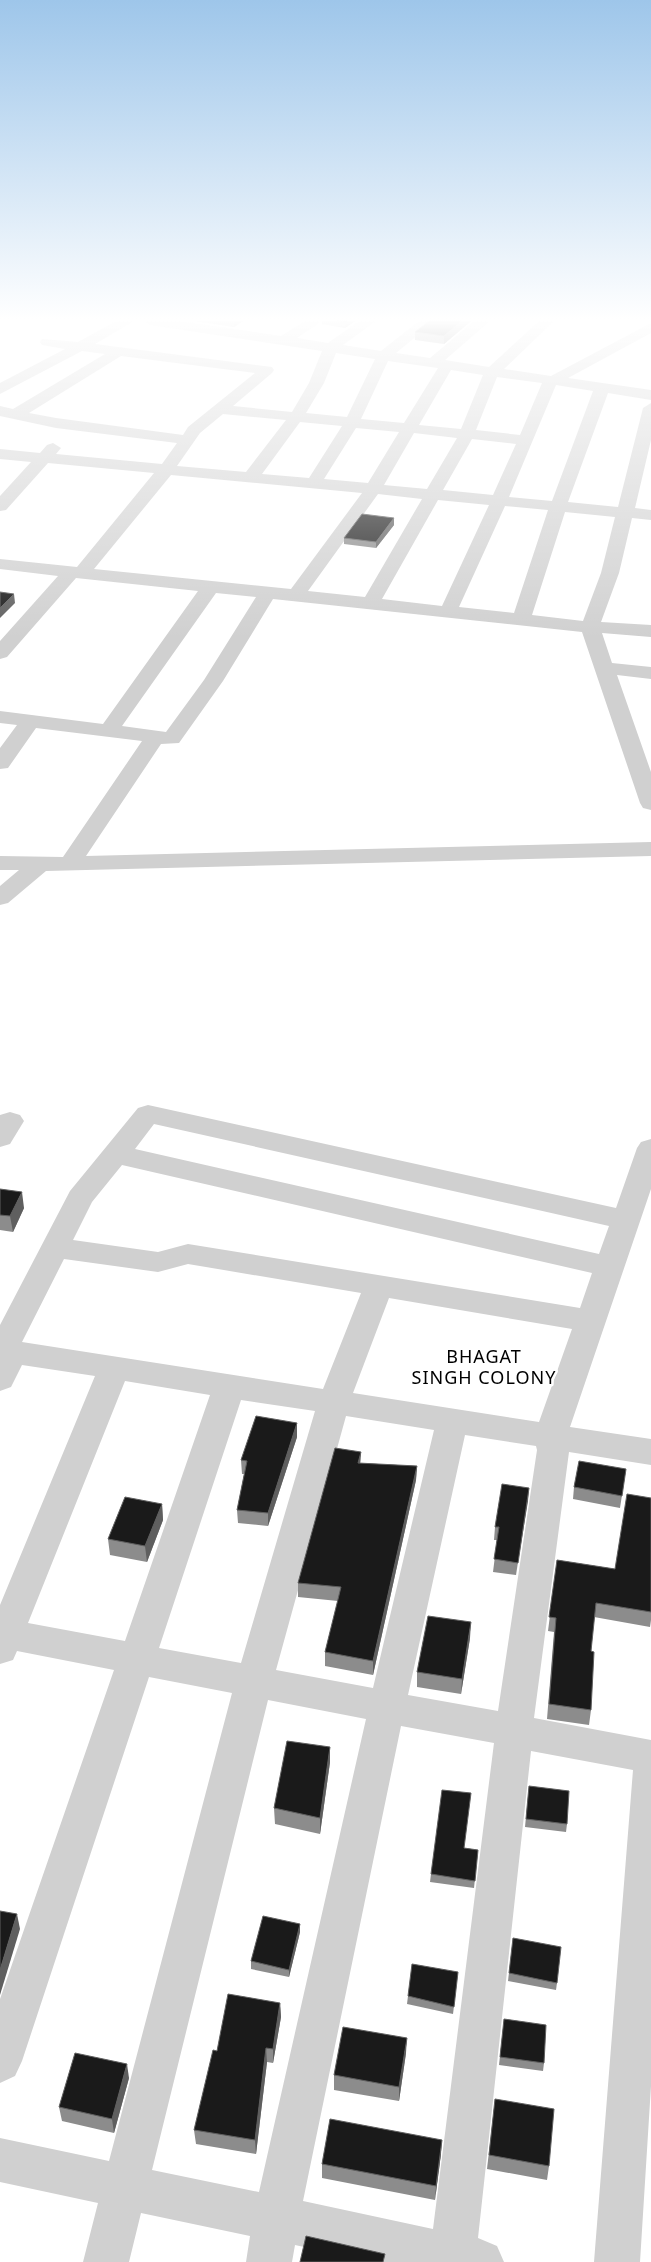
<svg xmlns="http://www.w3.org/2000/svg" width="651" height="2262" viewBox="0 0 651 2262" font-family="'Noto Sans',sans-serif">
	<rect width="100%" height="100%" fill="#fff"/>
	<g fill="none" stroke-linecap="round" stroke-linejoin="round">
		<g fill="#d0d0d0" fill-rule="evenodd">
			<path d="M116,321H134L95,344L272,367L274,370L272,373L233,406L292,412L309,383L322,351L150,325L143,321H180L281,336L305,321H322L297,338L328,343L359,321H376L343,345L381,351L419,321H435L396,353L430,358L474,321H490L445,360L489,367L539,321H554L504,369L551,376L651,323V333L568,378L651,390V400L608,393L568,502L618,507L643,408L651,403V440L635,508L651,510V520L632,518L619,573L601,622L651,625V637L602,633L612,663L651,667V679L617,675L651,772V810L643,808L640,803L582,632L273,599L223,681L179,743L161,744L86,856L651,842V856L46,871L8,903L0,905V886L19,870H0V856L63,857L142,741L36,728L8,768L0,769V748L17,725L0,723V711L103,724L198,591L76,578L7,657L0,659V641L58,576L0,569V559L77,567L154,473L48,463L6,510L0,511V496L31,462L0,459V449L40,453L47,445L53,443L61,448L56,454L162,464L177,443L56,428L0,416V406L13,409L105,354L82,351L0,394V383L65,349L42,345L40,342L42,339L78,342ZM336,353L375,359L347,417L306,413L324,383ZM121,356L255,373L188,427L183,435L56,418L29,413ZM388,361L438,368L404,423L361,419ZM451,370L483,375L461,429L419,425ZM497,377L542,383L520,435L476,430ZM556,385L593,391L552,501L509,497ZM223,414L286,420L246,472L177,466L200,433ZM300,422L342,426L309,478L262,474ZM356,428L399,432L368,483L324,479ZM414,433L457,438L427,489L384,485ZM472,439L516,444L493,495L443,490ZM171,475L362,493L291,589L94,569ZM378,494L422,499L365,597L308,591ZM438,500L489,505L442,606L382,599ZM505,506L548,510L514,613L459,607ZM565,512L615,517L601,573L583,621L532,615ZM216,593L256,597L204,680L166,732L122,726Z"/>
			<path d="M148,1105L616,1208L637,1148L641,1142L651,1139V1189L570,1427L651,1439V1465L569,1452L534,1718L651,1740V2086L640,2262H594L633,1770L531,1751L478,2238L497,2246L504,2262H372L295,2245L292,2262H246L250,2236L141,2213L129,2262H83L98,2203L0,2182V2138L109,2161L232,1693L149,1677L22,2061L15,2076L0,2083V1999L114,1670L17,1651L13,1660L0,1664V1605L95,1376L22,1365L11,1387L0,1391V1325L70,1191L138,1108ZM154,1124L609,1226L599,1254L135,1149ZM122,1165L592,1273L580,1308L188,1244L158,1252L73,1240L92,1202ZM64,1259L158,1272L188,1264L361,1293L323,1389L22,1342ZM389,1298L572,1329L539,1422L353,1393ZM125,1381L210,1395L125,1641L28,1623ZM241,1400L315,1411L241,1663L159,1648ZM346,1416L434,1430L373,1688L276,1670ZM465,1435L536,1446L537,1450L498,1711L408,1695ZM268,1700L366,1719L259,2192L152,2170ZM401,1726L494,1743L433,2229L303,2201Z"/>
			<polygon points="10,1112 20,1115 24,1121 10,1144 0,1147 0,1115"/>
		</g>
	</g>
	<g fill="#8c8c8c">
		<polygon points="194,321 243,321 234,327"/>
		<polygon points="322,321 355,321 345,328 322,324"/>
		<polygon points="471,321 444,344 415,340 415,332"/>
		<polygon points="394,518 394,525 376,548 344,544 344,538"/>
		<polygon points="0,1189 24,1208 13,1232 0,1230"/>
		<polygon points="297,1423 297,1437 268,1526 238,1523 237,1510 244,1474 242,1474 241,1460"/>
		<polygon points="361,1452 360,1463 417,1466 416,1480 373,1675 325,1666 325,1652 338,1601 298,1597 298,1583"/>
		<polygon points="626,1469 620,1508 573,1499 574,1487"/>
		<polygon points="529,1488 516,1575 493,1572 497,1540 494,1540 495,1527"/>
		<polygon points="651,1498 651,1620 650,1627 594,1617 591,1651 591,1710 589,1725 547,1719 554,1632 548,1631 557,1560 615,1569"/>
		<polygon points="162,1504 163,1520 147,1562 110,1555 108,1539"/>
		<polygon points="470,1638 461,1694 417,1687 417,1672"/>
		<polygon points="330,1747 330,1762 320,1834 275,1824 274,1808"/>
		<polygon points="529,1786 567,1824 566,1832 525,1827"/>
		<polygon points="465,1848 478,1850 474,1888 430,1882 431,1874"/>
		<polygon points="300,1924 300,1932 289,1977 251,1969 251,1961"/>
		<polygon points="513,1938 557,1983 556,1990 508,1981"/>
		<polygon points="458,1972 453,2014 407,2004 408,1996"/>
		<polygon points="280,2003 281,2017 273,2063 267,2062 256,2154 196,2144 194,2130 217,2051"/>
		<polygon points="504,2019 544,2063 543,2071 499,2065"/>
		<polygon points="406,2053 399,2101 334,2090 334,2075"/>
		<polygon points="129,2078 114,2133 62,2121 59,2107"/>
		<polygon points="495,2099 549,2166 547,2180 487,2169"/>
		<polygon points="441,2154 435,2200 322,2178 322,2164"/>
	</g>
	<g fill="#5f5f5f">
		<polygon points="234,321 243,321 234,327"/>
		<polygon points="348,321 355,321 345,328 346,323"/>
		<polygon points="462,321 471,321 444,344 444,336"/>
		<polygon points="394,518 394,525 376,548 376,542"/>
		<polygon points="14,594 15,603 0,618 0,608"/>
		<polygon points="22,1192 24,1208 13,1232 10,1216"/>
		<polygon points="297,1423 297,1437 268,1526 268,1513"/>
		<polygon points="361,1452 360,1466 358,1463"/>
		<polygon points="417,1466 416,1480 373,1675 373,1661"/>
		<polygon points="529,1488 528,1501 516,1575 518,1563"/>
		<polygon points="162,1504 163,1520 147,1562 145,1546"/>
		<polygon points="471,1622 470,1638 461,1694 462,1679"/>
		<polygon points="330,1747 330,1762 320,1834 320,1818"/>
		<polygon points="17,1914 20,1929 0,1995 0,1970"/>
		<polygon points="300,1924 300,1932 289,1977 289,1970"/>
		<polygon points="280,2003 281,2017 273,2063 273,2049"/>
		<polygon points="407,2038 406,2053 399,2101 399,2087"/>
		<polygon points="266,2048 267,2062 256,2154 255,2140"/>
		<polygon points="127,2064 129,2078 114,2133 112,2119"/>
		<polygon points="442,2140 441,2154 435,2200 436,2186"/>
	</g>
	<g fill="#1a1a1a" stroke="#5f5f5f">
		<polygon points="337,321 348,321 346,323"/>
		<polygon points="429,321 462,321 444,336 415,332"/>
		<polygon points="362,514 394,518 376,542 344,538"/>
		<polygon points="0,592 14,594 0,608"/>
		<polygon points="0,1189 22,1192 10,1216 0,1215"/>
		<polygon points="256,1416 297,1423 268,1513 237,1510 247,1461 241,1460"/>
		<polygon points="335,1448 361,1452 358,1463 417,1466 373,1661 325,1652 341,1587 298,1583"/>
		<polygon points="579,1461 626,1469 622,1496 574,1487"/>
		<polygon points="502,1484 529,1488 518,1563 494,1559 499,1527 495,1527"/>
		<polygon points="627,1494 651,1498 651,1612 596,1603 591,1651 594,1652 591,1710 549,1704 556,1618 549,1617 557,1560 615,1569"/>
		<polygon points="125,1497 162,1504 145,1546 108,1539"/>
		<polygon points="428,1616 471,1622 462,1679 417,1672"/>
		<polygon points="287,1741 330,1747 320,1818 274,1808"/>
		<polygon points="529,1786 569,1791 567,1824 526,1819"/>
		<polygon points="442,1790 471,1793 464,1848 478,1850 475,1881 431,1874"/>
		<polygon points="0,1911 17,1914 0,1970"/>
		<polygon points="263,1916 300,1924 289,1970 251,1961"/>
		<polygon points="513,1938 561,1947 557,1983 509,1973"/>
		<polygon points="412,1964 458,1972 454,2007 408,1996"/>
		<polygon points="228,1994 280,2003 273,2049 266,2048 255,2140 194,2130 213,2050 217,2051"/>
		<polygon points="504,2019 546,2025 544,2063 500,2057"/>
		<polygon points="343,2027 407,2038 399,2087 334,2075"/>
		<polygon points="75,2053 127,2064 112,2119 59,2107"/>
		<polygon points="495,2099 554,2109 549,2166 489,2155"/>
		<polygon points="330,2119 442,2140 436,2186 322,2164"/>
		<polygon points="306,2236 385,2254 383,2262 300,2262"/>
	</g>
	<linearGradient id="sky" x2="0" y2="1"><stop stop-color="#9ec6ea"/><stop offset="0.5" stop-color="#fff"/><stop offset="1" stop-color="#fff" stop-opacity="0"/></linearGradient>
	<rect width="651" height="638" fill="url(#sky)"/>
	<g text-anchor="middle" stroke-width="5" stroke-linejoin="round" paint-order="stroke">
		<g font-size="18" letter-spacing="1" fill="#000" stroke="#fff">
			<text x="484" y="1363">BHAGAT<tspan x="484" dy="21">SINGH COLONY</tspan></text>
		</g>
	</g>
</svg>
